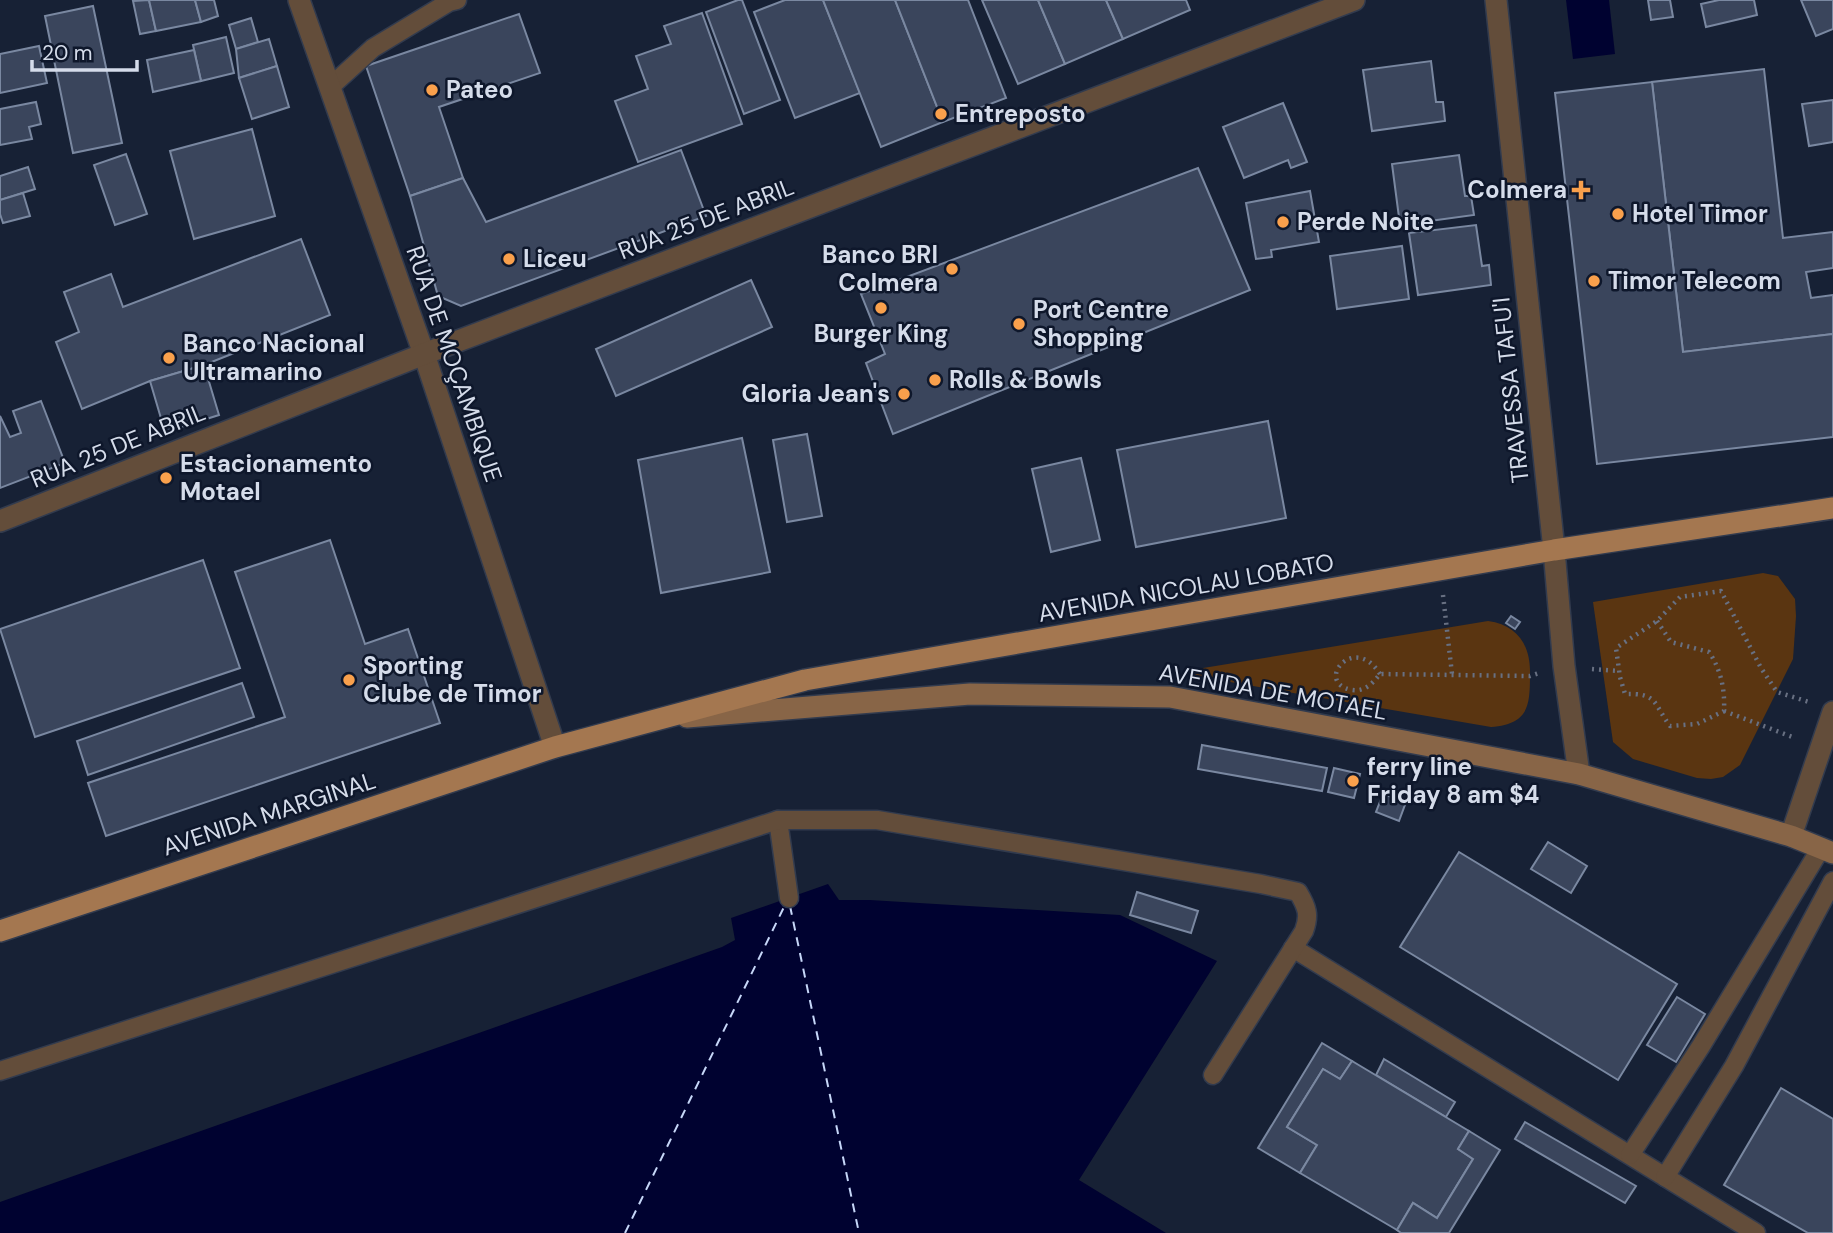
<svg xmlns="http://www.w3.org/2000/svg" width="1833" height="1233" viewBox="0 0 1833 1233" font-family="'DM Sans',sans-serif">
	<rect width="100%" height="100%" fill="#172135"/>
	<g fill="#5a3511">
		<polygon points="1763,573 1778,576 1795,599 1796,616 1793,659 1740,765 1723,777 1711,779 1697,778 1633,759 1613,742 1593,602"/>
		<path d="M1488,621C1518,625 1531,646 1530,675C1530,707 1528,724 1491,727L1195,676L1197,669Z"/>
	</g>
	<g fill="#000230">
		<polygon points="1566,0 1609,0 1615,54 1573,59"/>
		<polygon points="828,884 839,900 870,900 1120,915 1217,961 1079,1180 1166,1233 0,1233 0,1202 722,947 735,940 731,918"/>
	</g>
	<g fill="none" stroke-linecap="round" stroke-linejoin="round">
		<g stroke="#c6d7f8" stroke-width="2" stroke-dasharray="9 7" stroke-linecap="butt">
			<polyline points="790,906 859,1233"/>
			<polyline points="625,1233 785,905"/>
		</g>
	</g>
	<g fill="#3a455c" stroke="#7a88a1" stroke-width="2">
		<polygon points="149,0 156,31 140,34 133,1"/>
		<polygon points="149,0 195,0 201,22 156,31"/>
		<polygon points="195,0 214,0 218,16 201,22"/>
		<polygon points="738,0 742,0 780,100 744,114 706,12"/>
		<polygon points="785,0 823,0 860,93 795,118 754,12"/>
		<polygon points="823,0 895,0 943,122 881,147"/>
		<polygon points="895,0 968,0 1006,98 943,122"/>
		<polygon points="982,0 1038,0 1065,64 1018,84"/>
		<polygon points="1038,0 1106,0 1123,39 1065,64"/>
		<polygon points="1106,0 1186,0 1190,10 1123,39"/>
		<polygon points="1648,0 1670,0 1673,17 1651,20"/>
		<polygon points="1719,0 1754,0 1757,15 1706,27 1701,4"/>
		<polygon points="1801,0 1833,0 1833,29 1816,36"/>
		<polygon points="93,6 122,143 73,153 45,16"/>
		<polygon points="702,13 742,124 638,162 615,101 648,89 636,56 671,44 664,26"/>
		<polygon points="519,14 540,73 439,107 463,178 410,196 366,66"/>
		<polygon points="251,18 258,42 236,49 229,25"/>
		<polygon points="226,37 234,73 201,81 193,45"/>
		<polygon points="269,39 277,66 239,78 236,49"/>
		<polygon points="39,46 47,83 0,93 0,54"/>
		<polygon points="194,50 201,81 153,92 147,60"/>
		<polygon points="1431,61 1436,102 1443,102 1445,121 1372,131 1363,70"/>
		<polygon points="277,66 289,107 252,119 239,78"/>
		<polygon points="1764,69 1783,238 1833,232 1833,268 1806,272 1811,298 1833,295 1833,334 1683,352 1652,82"/>
		<polygon points="1652,82 1683,352 1833,334 1833,437 1597,464 1555,93"/>
		<polygon points="1833,100 1833,142 1809,146 1802,104"/>
		<polygon points="36,102 41,124 29,127 32,139 0,145 0,109"/>
		<polygon points="1283,103 1307,162 1291,168 1288,160 1244,178 1223,127"/>
		<polygon points="252,129 275,216 194,239 170,151"/>
		<polygon points="681,150 706,216 461,306 438,296 410,196 463,178 486,222"/>
		<polygon points="126,154 147,214 115,225 94,165"/>
		<polygon points="1459,155 1465,196 1471,196 1474,215 1400,225 1392,164"/>
		<polygon points="28,167 35,189 0,200 0,176"/>
		<polygon points="1198,168 1250,290 893,434 866,363 885,354 861,294"/>
		<polygon points="1310,191 1319,242 1271,250 1272,257 1256,259 1246,203"/>
		<polygon points="23,193 30,216 3,223 0,214 0,200"/>
		<polygon points="1476,225 1482,266 1489,265 1491,285 1418,295 1409,233"/>
		<polygon points="301,239 330,315 204,365 150,381 82,409 56,342 79,332 64,292 111,274 123,307"/>
		<polygon points="1402,246 1409,299 1337,309 1330,256"/>
		<polygon points="751,280 772,327 616,396 596,349"/>
		<polygon points="204,365 219,415 165,432 150,381"/>
		<polygon points="41,401 65,463 0,488 0,416 10,437 21,433 13,411"/>
		<polygon points="1268,421 1286,518 1136,547 1117,450"/>
		<polygon points="807,434 822,516 787,522 773,440"/>
		<polygon points="742,438 770,572 661,593 638,460"/>
		<polygon points="1081,458 1100,540 1051,552 1032,469"/>
		<polygon points="330,540 365,644 408,629 440,723 106,836 88,783 285,717 235,572"/>
		<polygon points="203,560 240,668 35,737 0,629"/>
		<polygon points="1511,616 1520,622 1515,629 1506,623"/>
		<polygon points="242,683 254,717 88,775 77,741"/>
		<polygon points="1202,745 1327,768 1322,791 1198,769"/>
		<polygon points="1334,768 1360,774 1354,798 1328,792"/>
		<polygon points="1383,794 1406,802 1399,821 1376,812"/>
		<polygon points="1548,842 1587,866 1571,893 1531,869"/>
		<polygon points="1459,852 1677,984 1618,1080 1400,947"/>
		<polygon points="1137,892 1198,911 1191,933 1130,915"/>
		<polygon points="1677,997 1705,1014 1676,1062 1647,1045"/>
		<polygon points="1322,1043 1352,1061 1340,1079 1323,1069 1287,1127 1317,1145 1300,1173 1258,1148"/>
		<polygon points="1384,1059 1455,1102 1446,1117 1376,1075"/>
		<polygon points="1352,1061 1469,1131 1458,1149 1473,1159 1437,1218 1413,1203 1397,1230 1300,1173 1317,1145 1287,1127 1323,1069 1340,1079"/>
		<polygon points="1781,1088 1833,1119 1833,1233 1808,1233 1724,1185"/>
		<polygon points="1525,1122 1636,1186 1625,1203 1515,1139"/>
		<polygon points="1469,1131 1500,1150 1449,1233 1401,1233 1397,1230 1413,1203 1437,1218 1473,1159 1458,1149"/>
	</g>
	<g fill="none" stroke-linecap="round" stroke-linejoin="round">
		<defs>
			<g id="service">
				<polyline points="330,87 373,48 449,2 457,0"/>
				<polyline points="778,820 789,898"/>
				<polyline points="1293,948 1756,1233"/>
				<path d="M0,1071L778,820H877L1261,884L1298,892C1307,907 1310,915 1304,931L1213,1075"/>
				<polyline points="1630,1155 1701,1046 1821,848"/>
				<polyline points="1665,1177 1734,1066 1833,881"/>
			</g>
			<polyline id="minor" points="1791,836 1833,712"/>
			<g id="tertiary">
				<polyline points="299,0 424,354 555,747"/>
				<polyline points="1496,0 1554,550 1564,666 1579,774"/>
				<polyline points="0,521 424,354 1354,0"/>
			</g>
			<polyline id="secondary" points="687,717 970,694 1170,697 1579,774 1791,836 1833,853"/>
			<polyline id="primary" points="0,931 555,747 805,680 1554,550 1833,508"/>
		</defs>
		<use href="#service" stroke="#323b4e" stroke-width="21"/>
		<use href="#minor" stroke="#323b4e" stroke-width="24"/>
		<use href="#tertiary" stroke="#323b4e" stroke-width="24"/>
		<use href="#secondary" stroke="#323b4e" stroke-width="24"/>
		<use href="#primary" stroke="#323b4e" stroke-width="24"/>
		<g stroke="#687082" stroke-width="4.5" stroke-dasharray="2 5" stroke-linecap="butt">
			<polyline points="1443,595 1452,674"/>
			<path d="M1657,621L1671,642L1709,652C1721,670 1725,689 1724,711L1697,724L1670,726C1653,703 1658,693 1625,694L1620,677L1616,648L1657,621L1680,597L1721,591L1761,668L1777,692L1809,702"/>
			<polyline points="1592,669 1619,671"/>
			<path d="M1380,674C1354,632 1313,683 1352,690C1365,692 1373,683 1380,674L1530,676L1539,673"/>
			<polyline points="1724,711 1795,738"/>
		</g>
		<use href="#service" stroke="#634d3a" stroke-width="18"/>
		<use href="#minor" stroke="#634d3a" stroke-width="21"/>
		<use href="#tertiary" stroke="#634d3a" stroke-width="21"/>
		<use href="#secondary" stroke="#886547" stroke-width="21"/>
		<use href="#primary" stroke="#a47750" stroke-width="21"/>
	</g>
	<g fill="#f9a04c" stroke="#0e172b" stroke-width="2.5">
		<circle cx="432" cy="90" r="7"/>
		<circle cx="941" cy="114" r="7"/>
		<path d="M1577.5 179.5h7v7h7v7h-7v7h-7v-7h-7v-7h7z"/>
		<circle cx="1618" cy="214" r="7"/>
		<circle cx="1283" cy="222" r="7"/>
		<circle cx="509" cy="259" r="7"/>
		<circle cx="952" cy="269" r="7"/>
		<circle cx="1594" cy="281" r="7"/>
		<circle cx="881" cy="308" r="7"/>
		<circle cx="1019" cy="324" r="7"/>
		<circle cx="169" cy="358" r="7"/>
		<circle cx="935" cy="380" r="7"/>
		<circle cx="904" cy="394" r="7"/>
		<circle cx="166" cy="478" r="7"/>
		<circle cx="349" cy="680" r="7"/>
		<circle cx="1353" cy="781" r="7"/>
	</g>
	<g text-anchor="middle" stroke-width="5" stroke-linejoin="round" paint-order="stroke">
		<g font-size="24" font-weight="bold" fill="#d5dcea" stroke="#0e172b" text-anchor="start">
			<text x="446" y="98">Pateo</text>
			<text x="955" y="122">Entreposto</text>
			<text x="1567" y="198" text-anchor="end">Colmera</text>
			<text x="1632" y="222">Hotel Timor</text>
			<text x="1297" y="230">Perde Noite</text>
			<text x="938" y="263" text-anchor="end">Banco BRI<tspan x="938" dy="28">Colmera</tspan></text>
			<text x="523" y="267">Liceu</text>
			<text x="1608" y="289">Timor Telecom</text>
			<text x="1033" y="318">Port Centre<tspan x="1033" dy="28">Shopping</tspan></text>
			<text x="881" y="342" text-anchor="middle">Burger King</text>
			<text x="183" y="352">Banco Nacional<tspan x="183" dy="28">Ultramarino</tspan></text>
			<text x="949" y="388">Rolls &amp; Bowls</text>
			<text x="890" y="402" text-anchor="end">Gloria Jean's</text>
			<text x="180" y="472">Estacionamento<tspan x="180" dy="28">Motael</tspan></text>
			<text x="363" y="674">Sporting<tspan x="363" dy="28">Clube de Timor</tspan></text>
			<text x="1367" y="775">ferry line<tspan x="1367" dy="28">Friday 8 am $4</tspan></text>
		</g>
		<g font-size="24" fill="#d5dcea" stroke="#0e172b">
			<text transform="translate(706 219) rotate(-21)" y="8">RUA 25 DE ABRIL</text>
			<text transform="translate(454 364) rotate(71)" y="8">RUA DE MOÇAMBIQUE</text>
			<text transform="translate(1511 390) rotate(-96)" y="8">TRAVESSA TAFU'I</text>
			<text transform="translate(118 446) rotate(-22)" y="8">RUA 25 DE ABRIL</text>
			<text transform="translate(1186 588) rotate(-10)" y="8">AVENIDA NICOLAU LOBATO</text>
			<text transform="translate(1273 692) rotate(10)" y="8">AVENIDA DE MOTAEL</text>
			<text transform="translate(269 814) rotate(-18)" y="8">AVENIDA MARGINAL</text>
		</g>
	</g>
	<path d="M32 60v10h105v-10" fill="none" stroke="#d5dcea" stroke-width="3.5"/>
	<text x="42" y="60" font-size="21" fill="#d5dcea" stroke="#0e172b" stroke-width="5" paint-order="stroke">20 m</text>
</svg>
